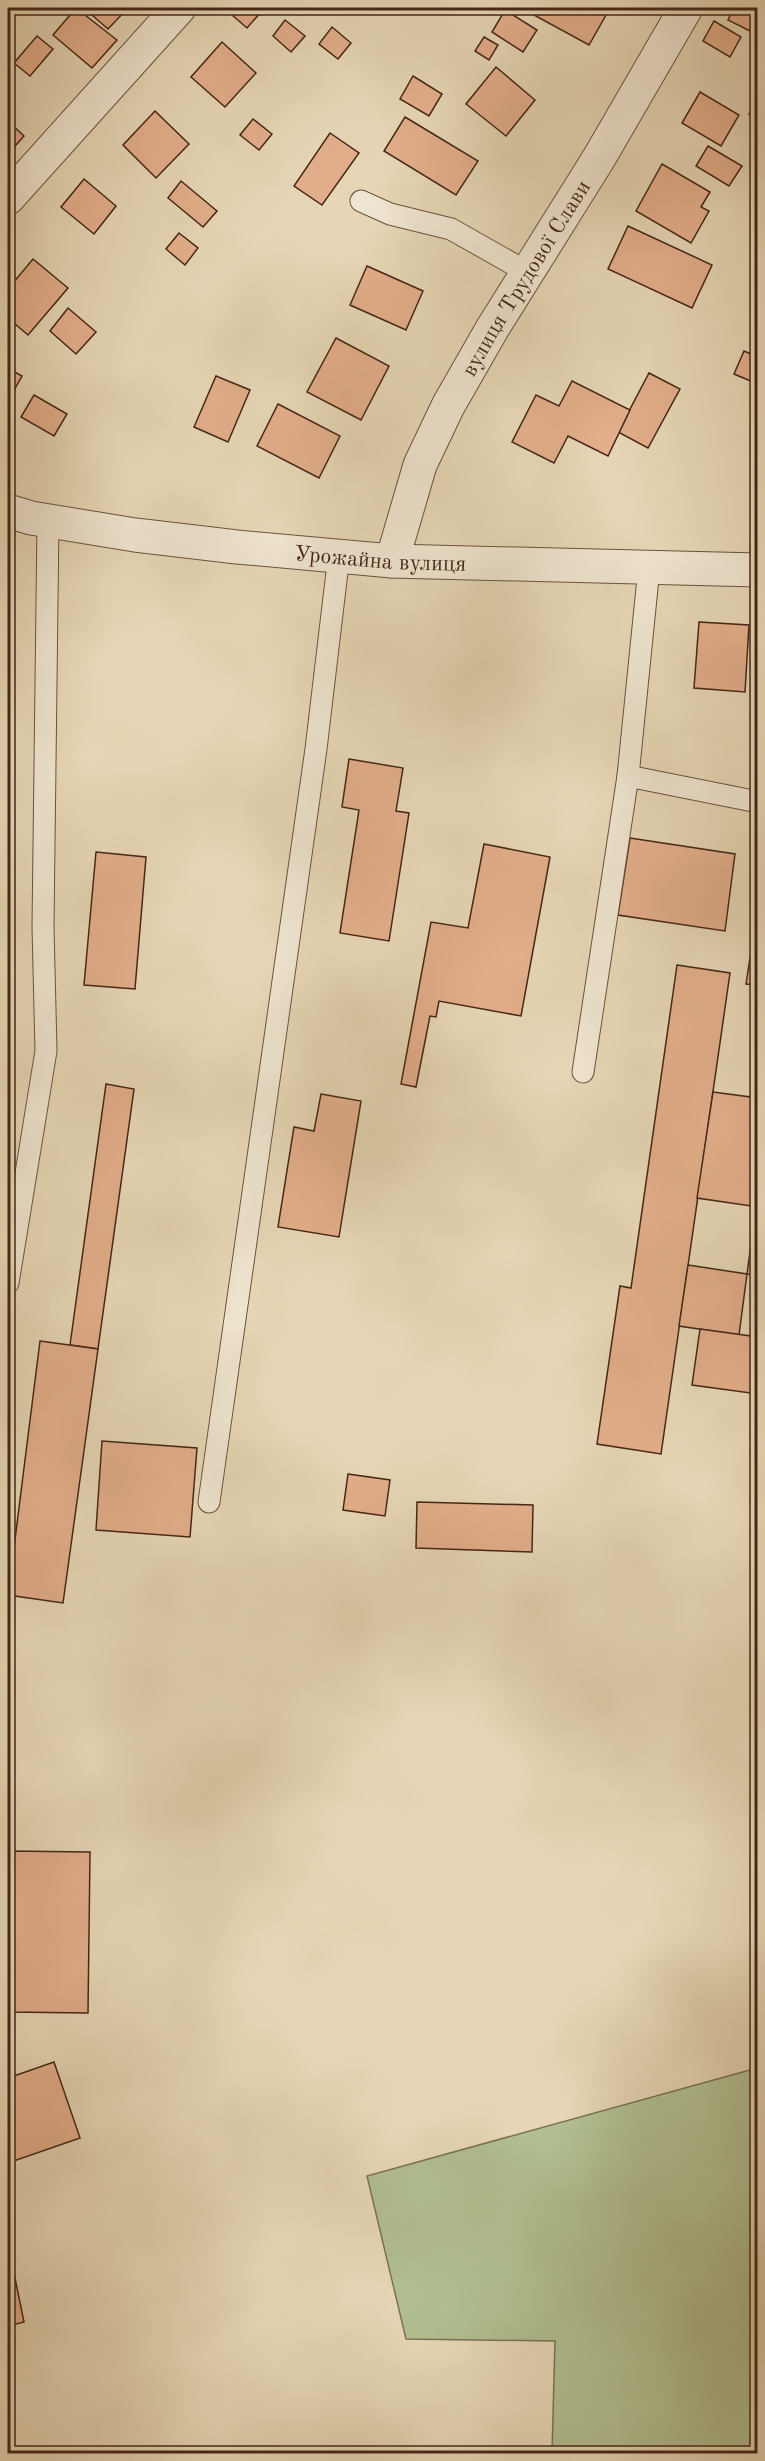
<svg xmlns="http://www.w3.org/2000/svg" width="765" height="2461" viewBox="0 0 765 2461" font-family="'Old Standard TT',serif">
	<rect width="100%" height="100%" fill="#e6d6b5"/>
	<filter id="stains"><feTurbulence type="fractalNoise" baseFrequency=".00333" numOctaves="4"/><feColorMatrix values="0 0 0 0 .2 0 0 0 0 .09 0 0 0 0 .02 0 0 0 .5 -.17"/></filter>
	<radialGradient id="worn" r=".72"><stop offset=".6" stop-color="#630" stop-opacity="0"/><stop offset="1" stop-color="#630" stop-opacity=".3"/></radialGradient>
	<polygon fill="#b1bf91" stroke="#7a7254" stroke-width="1.5" points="757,2068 757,2453 552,2453 555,2341 406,2339 367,2176"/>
	<g fill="#e3ae8b" stroke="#442617" stroke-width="1.5">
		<polygon points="76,8 117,40 92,68 53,35"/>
		<polygon points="84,8 128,8 108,29"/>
		<polygon points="224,8 256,8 261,12 247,28"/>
		<polygon points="292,8 308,8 301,15"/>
		<polygon points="539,8 610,8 589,45 534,15"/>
		<polygon points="734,8 758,8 758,35 728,20"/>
		<polygon points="505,10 537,30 523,52 492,32"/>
		<polygon points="285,20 305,36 291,52 273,36"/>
		<polygon points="714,21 741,37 730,57 703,41"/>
		<polygon points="332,27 351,43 338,59 319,44"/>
		<polygon points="37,36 53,49 30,76 14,63"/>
		<polygon points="484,37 498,45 489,60 475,51"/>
		<polygon points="222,42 256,73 225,107 191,77"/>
		<polygon points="496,67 535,100 506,136 466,104"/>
		<polygon points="413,76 442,94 429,116 400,99"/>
		<polygon points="700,92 739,115 721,146 682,123"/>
		<polygon points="758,98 758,119 749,114"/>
		<polygon points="155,111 189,144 156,178 123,145"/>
		<polygon points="405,117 478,161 456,195 384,151"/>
		<polygon points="253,119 272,134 259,150 240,135"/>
		<polygon points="8,121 24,136 8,154"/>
		<polygon points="330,133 359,153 322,205 294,186"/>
		<polygon points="708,146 742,166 729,186 696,166"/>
		<polygon points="662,164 710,192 701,207 709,211 691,243 636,211"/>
		<polygon points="84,179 116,206 94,234 61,207"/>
		<polygon points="181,181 217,211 203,227 168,198"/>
		<polygon points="628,226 712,265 692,308 608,269"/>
		<polygon points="179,233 198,248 185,265 166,249"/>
		<polygon points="33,259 68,288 28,335 8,318 8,289"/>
		<polygon points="367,266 423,291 406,330 350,305"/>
		<polygon points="68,308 96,332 76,354 50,331"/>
		<polygon points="336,338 389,366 361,420 307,392"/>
		<polygon points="744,351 758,357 758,384 734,374"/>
		<polygon points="8,368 22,376 8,401"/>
		<polygon points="649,373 680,389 648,448 618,432"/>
		<polygon points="216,376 250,390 228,442 194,427"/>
		<polygon points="572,381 630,410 608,456 568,436 554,463 512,442 536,395 559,406"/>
		<polygon points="34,395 67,414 54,436 21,417"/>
		<polygon points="278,404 340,436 319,478 257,446"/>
		<polygon points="699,622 749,625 745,692 694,688"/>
		<polygon points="349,759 403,768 396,811 409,813 389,941 340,933 359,810 342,807"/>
		<polygon points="630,838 735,854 725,931 618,915"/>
		<polygon points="484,844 550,857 521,1016 439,1001 436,1017 430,1016 416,1087 401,1084 431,922 468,928"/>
		<polygon points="96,852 146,857 135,989 84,985"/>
		<polygon points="758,905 758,985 746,984"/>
		<polygon points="677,965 730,973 661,1454 597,1444 620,1286 631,1288"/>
		<polygon points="106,1084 134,1089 98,1349 70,1345"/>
		<polygon points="713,1092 758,1098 758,1207 697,1198"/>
		<polygon points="321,1094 361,1101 339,1237 278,1227 294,1127 314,1131"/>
		<polygon points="752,1237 758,1238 758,1276 747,1274"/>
		<polygon points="688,1265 747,1274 739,1335 679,1326"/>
		<polygon points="700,1329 758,1337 758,1394 692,1385"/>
		<polygon points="40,1341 98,1349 63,1603 8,1595"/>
		<polygon points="102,1441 197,1448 190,1537 96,1530"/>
		<polygon points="348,1474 390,1480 385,1516 343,1510"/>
		<polygon points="417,1502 533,1505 532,1552 416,1548"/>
		<polygon points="8,1851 90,1852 88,2013 8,2012"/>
		<polygon points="54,2062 80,2138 8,2163 8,2078"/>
		<polygon points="8,2244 24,2322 8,2326"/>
	</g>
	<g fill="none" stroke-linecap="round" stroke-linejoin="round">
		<defs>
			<g id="lane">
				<polyline points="361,201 390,214 451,229 527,272"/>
				<polyline points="628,776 758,802"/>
				<polyline points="583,1072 628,776 649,568"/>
				<polyline points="8,1283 46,1051 43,927 48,521"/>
				<polyline points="209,1502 316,749 339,555"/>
			</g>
			<g id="street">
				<polyline points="8,198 179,8"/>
				<path id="s1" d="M8,511L31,518L135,535L237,547L392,561L758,570"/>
				<path id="s2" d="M392,561L420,465L448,406L492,329L599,158L686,8"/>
			</g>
		</defs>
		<use href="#lane" stroke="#6c523e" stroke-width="23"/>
		<use href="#street" stroke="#6c523e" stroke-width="35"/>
		<use href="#lane" stroke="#efe4cf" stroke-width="21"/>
		<use href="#street" stroke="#efe4cf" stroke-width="33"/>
	</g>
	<g text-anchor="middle" stroke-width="4.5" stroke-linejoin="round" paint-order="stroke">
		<g font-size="22" fill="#442617" stroke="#efe4cf">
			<text dy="8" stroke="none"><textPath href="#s2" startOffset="315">вулиця Трудової Слави</textPath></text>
			<text dy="8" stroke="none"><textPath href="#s1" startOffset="376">Урожайна вулиця</textPath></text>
		</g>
	</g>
	<rect width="765" height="2461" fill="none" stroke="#e6d6b5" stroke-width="30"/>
	<rect x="9" y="9" width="747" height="2443" fill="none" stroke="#442617" stroke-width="3"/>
	<rect x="15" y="15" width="735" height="2431" fill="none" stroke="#442617" stroke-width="1.5"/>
	<rect width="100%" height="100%" filter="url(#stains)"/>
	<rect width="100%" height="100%" fill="url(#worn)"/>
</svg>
